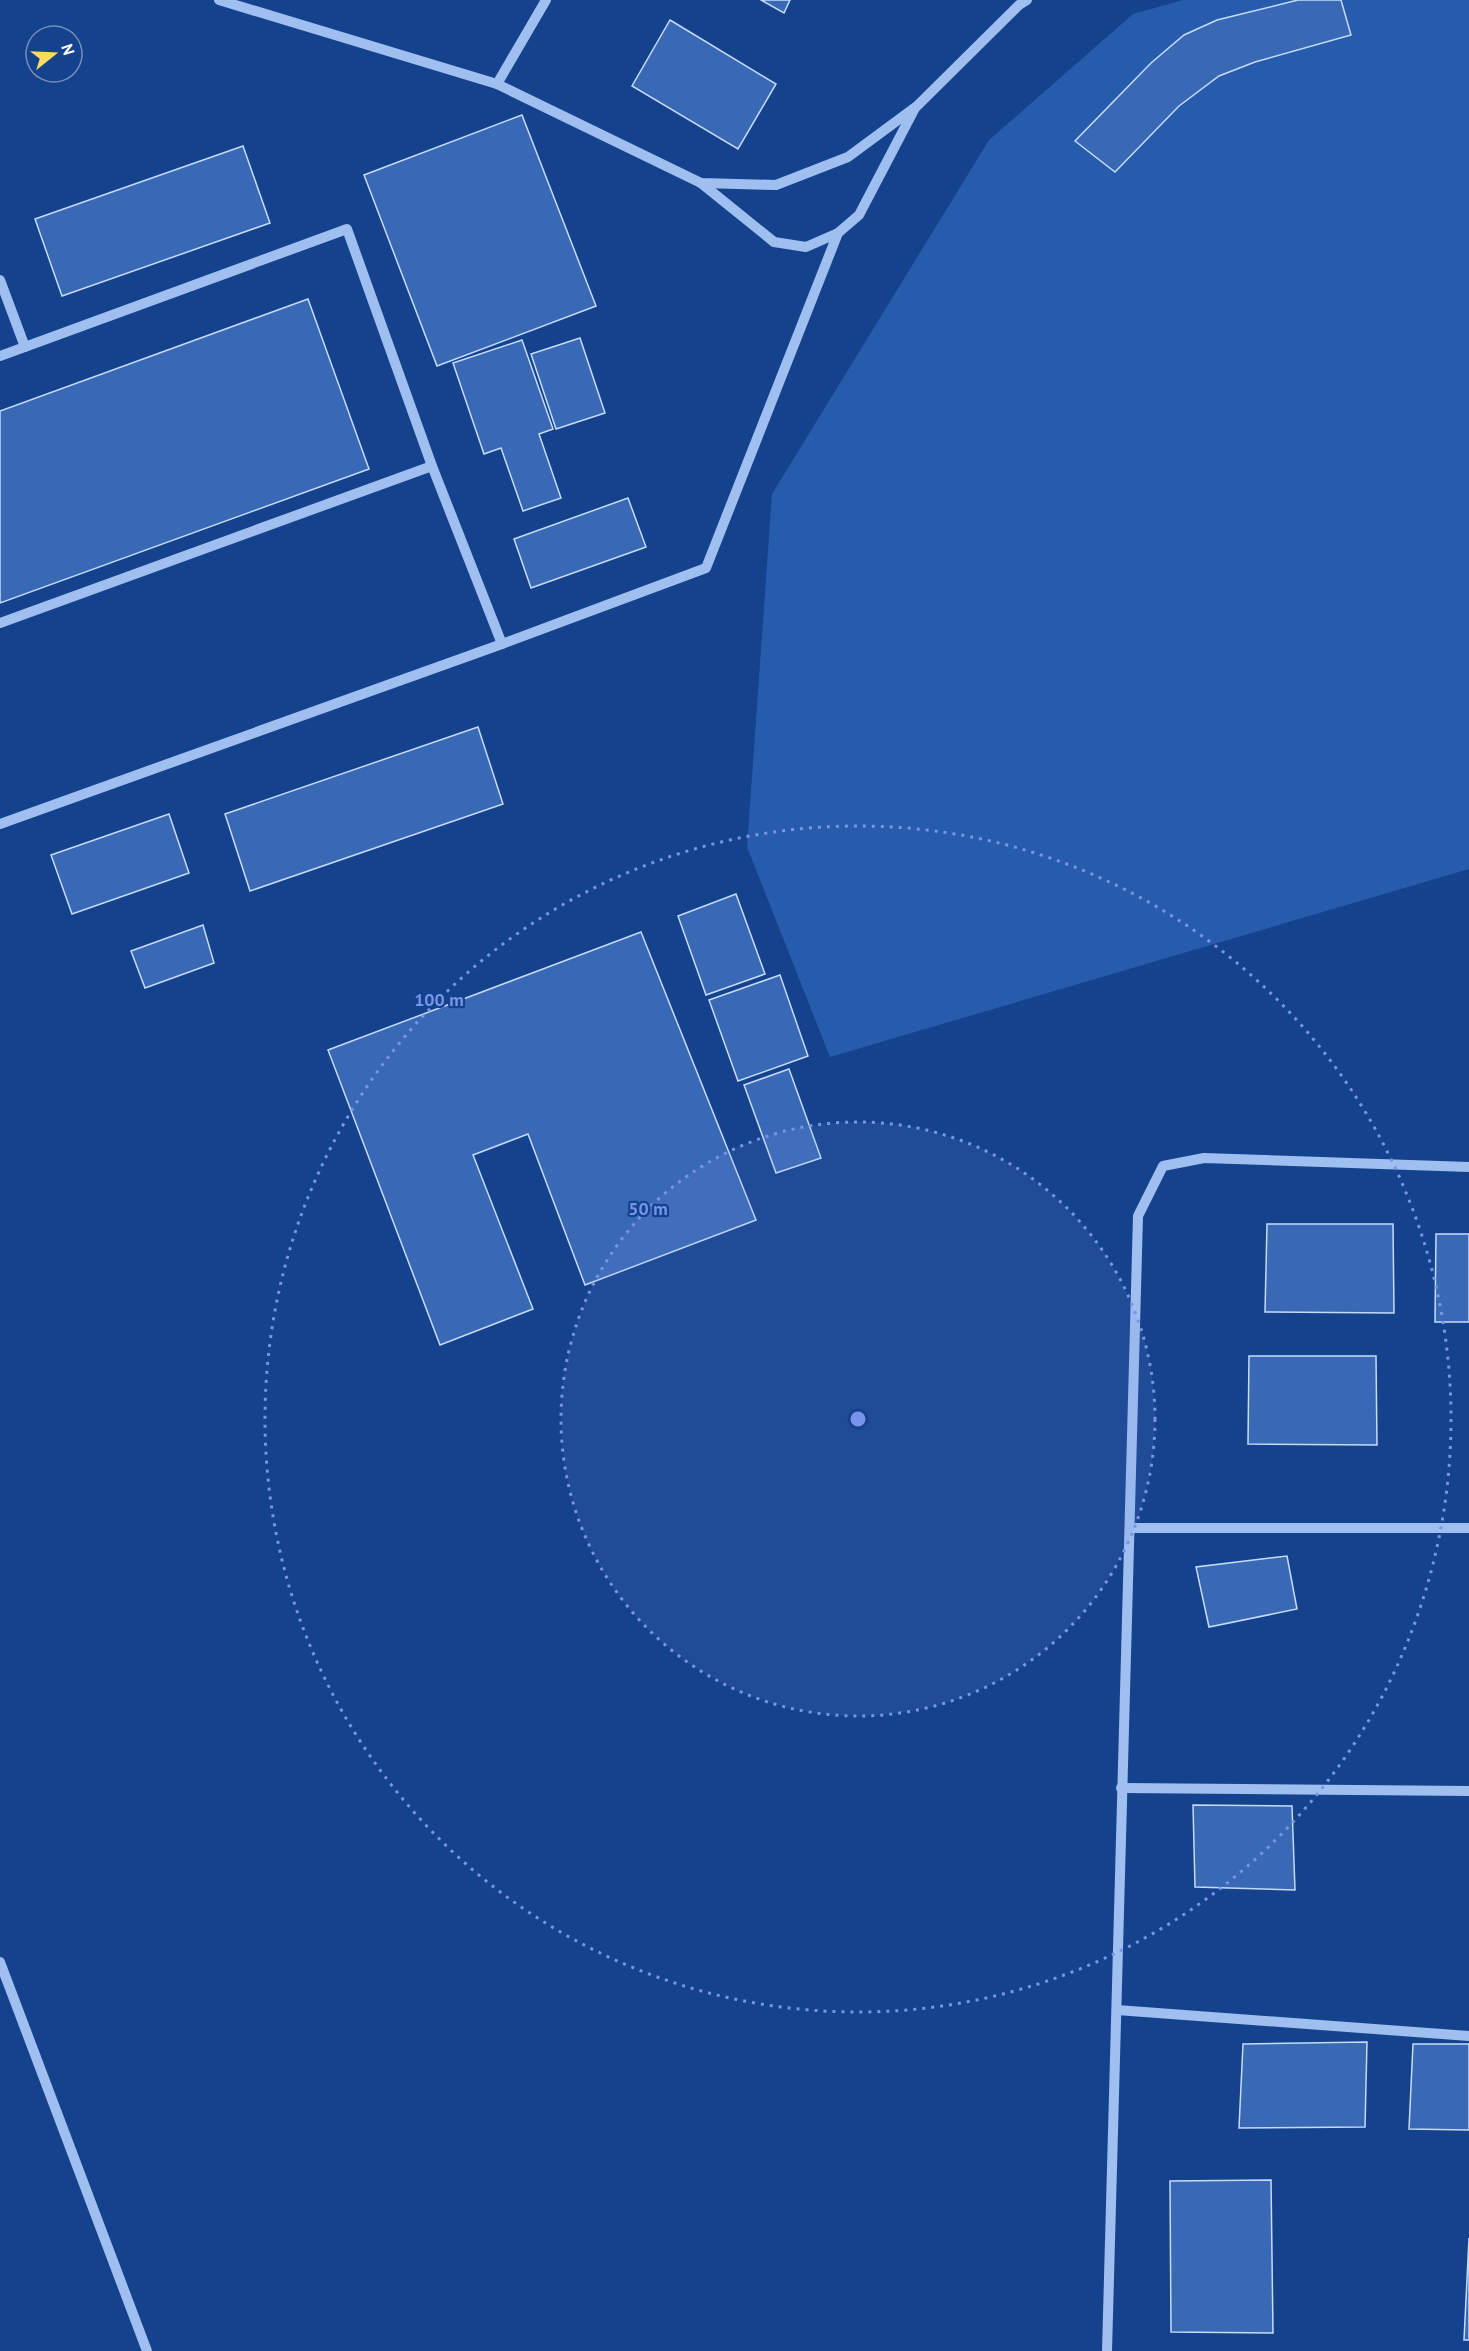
<svg xmlns="http://www.w3.org/2000/svg" width="1469" height="2351" viewBox="0 0 1469 2351" font-family="'PT Sans',sans-serif">
	<rect width="100%" height="100%" fill="#15428d"/>
	<polygon fill="#275bac" points="1183,0 1469,0 1469,869 830,1057 747,847 772,494 989,140 1133,14"/>
	<g fill="#3969b4" stroke="#c5dbfb" stroke-width="1.5">
		<polygon points="761,0 790,0 784,13"/>
		<polygon points="1298,0 1341,0 1351,35 1255,62 1219,76 1179,106 1115,172 1075,141 1151,63 1184,35 1217,20"/>
		<polygon points="670,20 776,84 738,149 632,86"/>
		<polygon points="522,115 596,306 437,366 364,175"/>
		<polygon points="243,146 270,223 62,296 35,219"/>
		<polygon points="308,299 369,469 0,603 0,411"/>
		<polygon points="580,338 605,413 556,429 531,354"/>
		<polygon points="522,340 553,429 539,434 561,498 523,511 501,448 484,454 453,363"/>
		<polygon points="628,498 646,547 531,588 514,539"/>
		<polygon points="478,727 503,804 250,891 225,814"/>
		<polygon points="169,814 189,873 72,914 51,855"/>
		<polygon points="736,894 765,974 706,995 678,916"/>
		<polygon points="203,925 214,963 145,988 131,951"/>
		<polygon points="641,932 756,1220 585,1285 528,1134 473,1155 533,1309 440,1345 328,1050"/>
		<polygon points="780,975 808,1056 738,1081 709,1000"/>
		<polygon points="789,1069 821,1158 776,1173 744,1085"/>
		<polygon points="1267,1224 1393,1224 1394,1313 1265,1312"/>
		<polygon points="1436,1234 1469,1234 1469,1322 1435,1322"/>
		<polygon points="1249,1356 1376,1356 1377,1445 1248,1444"/>
		<polygon points="1287,1556 1297,1609 1209,1627 1196,1567"/>
		<polygon points="1193,1805 1292,1806 1295,1890 1195,1887"/>
		<polygon points="1367,2042 1365,2127 1239,2128 1243,2044"/>
		<polygon points="1413,2044 1469,2044 1469,2130 1409,2129"/>
		<polygon points="1271,2180 1273,2333 1171,2332 1170,2181"/>
		<polygon points="1469,2238 1469,2340 1464,2340"/>
	</g>
	<g fill="none" stroke-linecap="round" stroke-linejoin="round">
		<g stroke="#9fbff0" stroke-width="10">
			<polyline points="219,0 497,84 701,183 776,185 848,157 917,106 1019,5 1027,0"/>
			<polyline points="497,84 546,0"/>
			<polyline points="701,183 774,242 806,247 838,233 859,215 915,108"/>
			<polyline points="0,280 25,347"/>
			<polyline points="0,356 347,229 432,466 502,644"/>
			<polyline points="0,623 432,466"/>
			<polyline points="0,824 502,644 706,568 838,233"/>
			<polyline points="1131,1528 1469,1528"/>
			<polyline points="1121,1788 1469,1791"/>
			<polyline points="0,1962 147,2351"/>
			<polyline points="1117,2010 1469,2036"/>
			<polyline points="1107,2351 1138,1216 1163,1166 1204,1158 1469,1167"/>
		</g>
	</g>
	<circle cx="858" cy="1419" r="297" fill="#7795e8" fill-opacity=".12"/>
	<g fill="none" stroke="#7795e8" stroke-width="3" stroke-dasharray="3 6">
		<circle cx="858" cy="1419" r="297"/>
		<circle cx="858" cy="1419" r="593"/>
	</g>
	<circle cx="858" cy="1419" r="9" fill="#7795e8" stroke="#15428d" stroke-width="3"/>
	<g font-size="18" text-anchor="middle" font-weight="bold" fill="#7795e8" stroke="#15428d" stroke-width="4.5" stroke-linejoin="round" paint-order="stroke">
		<text x="439" y="1006">100 m</text>
		<text x="648" y="1215">50 m</text>
	</g>
	<g transform="translate(54 54) rotate(72)"><circle r="28" fill="#15428d" stroke="#738ebb" stroke-width="1.5"/>
	<path d="M0-4.5L10 22L0 15L-10 22Z" fill="#ffda5e"/>
	<text y="-9" font-size="16" font-weight="bold" text-anchor="middle" fill="#ffffff">N</text>
	</g>
</svg>
